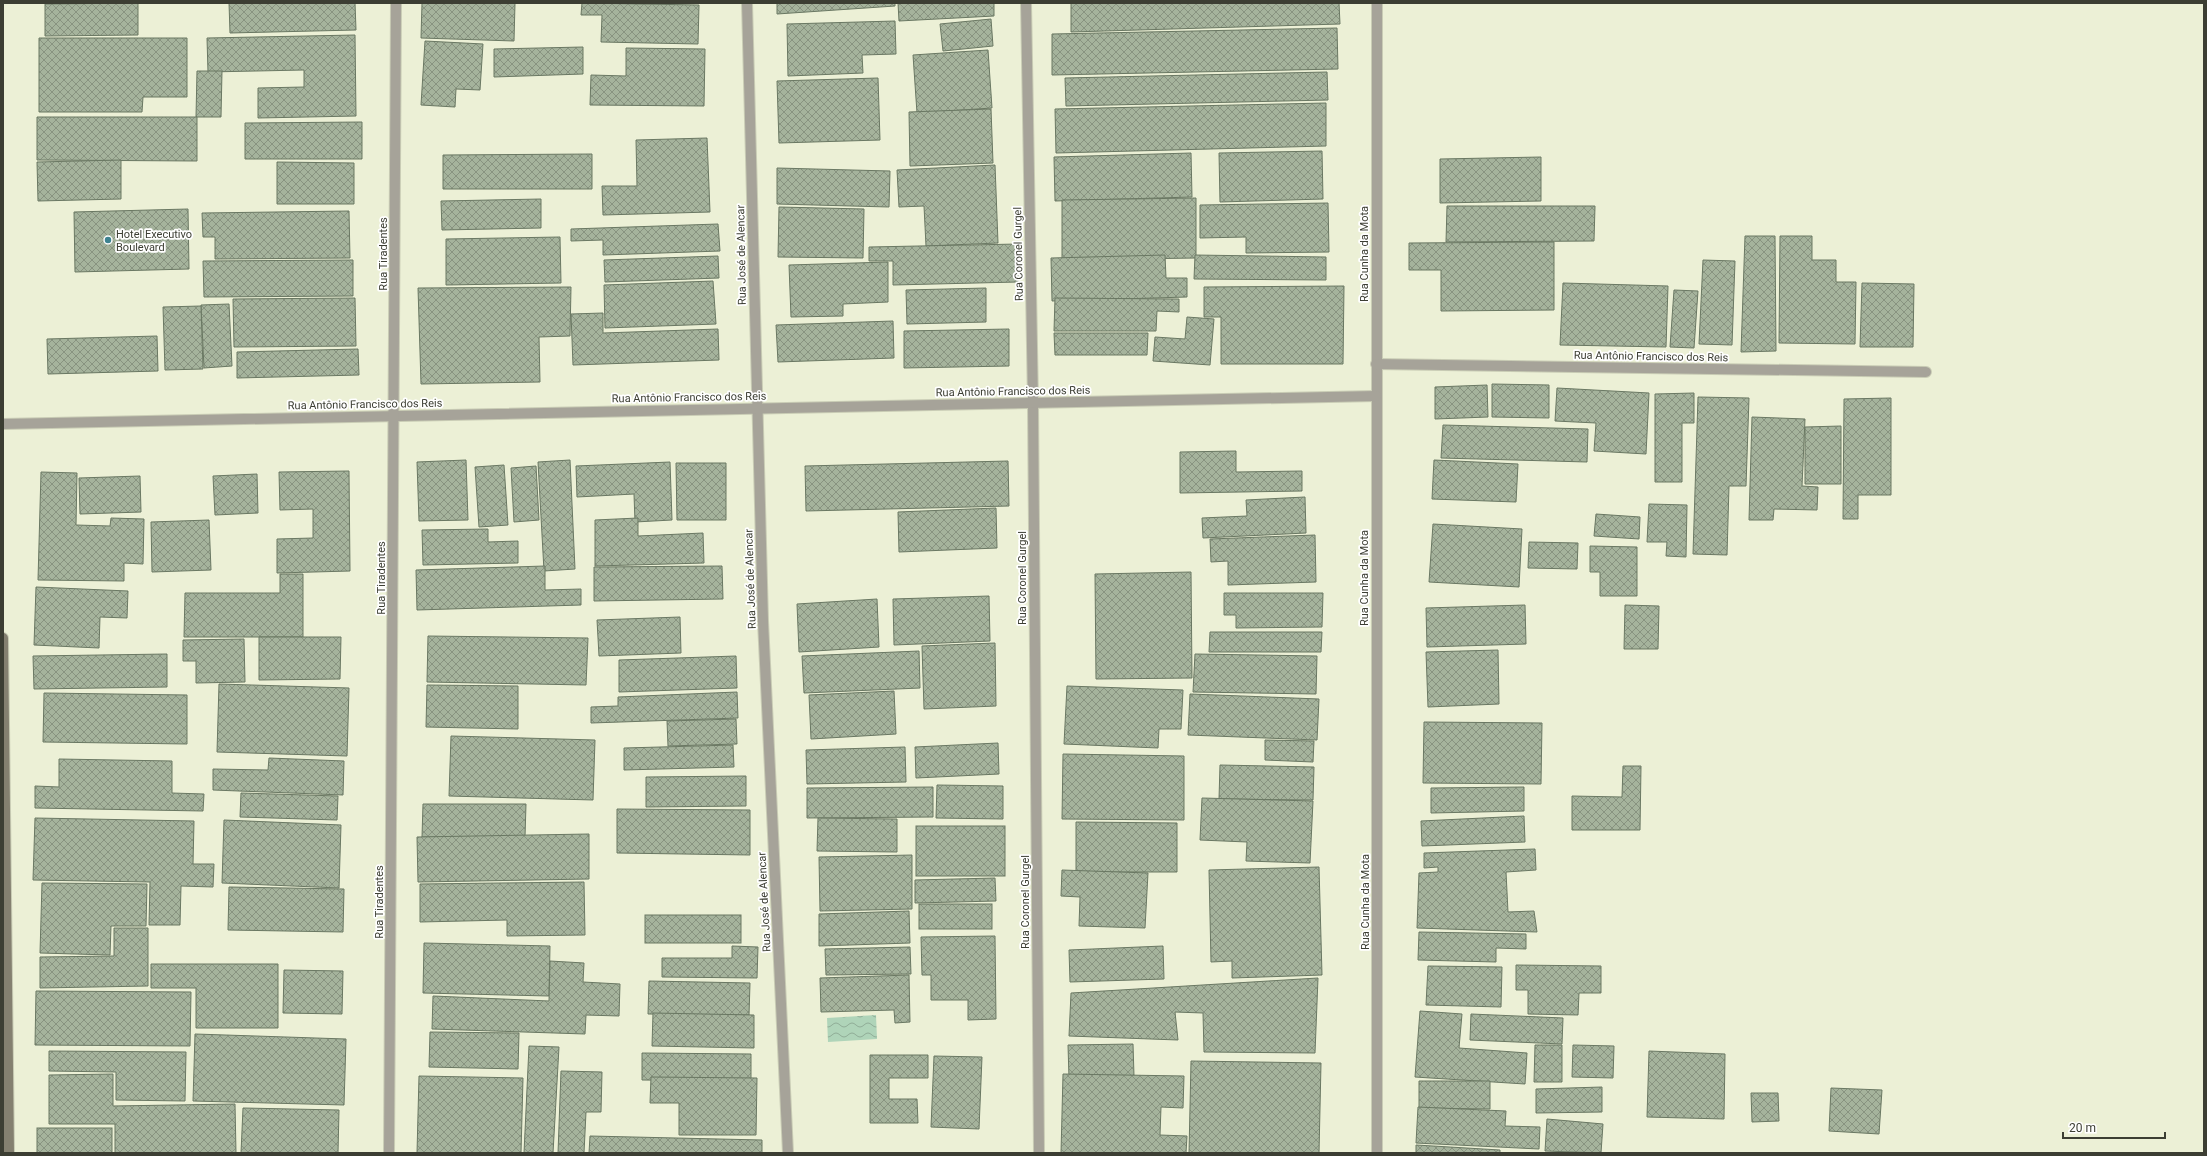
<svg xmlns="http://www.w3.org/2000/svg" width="2207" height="1156" viewBox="0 0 2207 1156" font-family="Roboto,sans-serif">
	<defs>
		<pattern id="water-waves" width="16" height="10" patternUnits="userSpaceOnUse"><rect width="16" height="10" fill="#afd4b9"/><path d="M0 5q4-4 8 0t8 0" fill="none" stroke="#90ad97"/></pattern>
		<pattern id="building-cross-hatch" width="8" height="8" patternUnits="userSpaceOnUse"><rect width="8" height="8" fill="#a5b39c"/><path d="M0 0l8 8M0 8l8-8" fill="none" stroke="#889380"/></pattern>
	</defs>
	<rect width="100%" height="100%" fill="#ecf0d6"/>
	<polygon fill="url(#water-waves)" points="876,1015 877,1039 828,1042 827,1018"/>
	<g fill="url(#building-cross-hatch)" stroke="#6a7863">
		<polygon points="138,3 138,35 45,36 45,4"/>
		<polygon points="229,3 355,3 356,30 230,33"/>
		<polygon points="422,3 515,3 514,41 421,38"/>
		<polygon points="582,3 699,5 698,44 601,42 602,15 581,15"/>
		<polygon points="777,3 895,3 895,6 777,14"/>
		<polygon points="898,3 994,3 994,16 899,21"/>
		<polygon points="1071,3 1339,3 1340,24 1071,32"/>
		<polygon points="991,19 993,46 943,51 940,24"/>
		<polygon points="895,21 896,54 862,55 863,73 788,76 787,24"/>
		<polygon points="1337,28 1338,69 1052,75 1052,34"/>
		<polygon points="355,35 356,116 258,118 258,88 304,87 304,70 208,72 207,38"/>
		<polygon points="39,38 187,38 187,97 143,97 142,112 39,112"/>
		<polygon points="425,41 483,44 480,90 456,89 455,107 421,105"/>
		<polygon points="583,47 583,74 494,77 494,49"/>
		<polygon points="626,48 705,49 704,106 590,105 591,75 626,76"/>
		<polygon points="988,50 992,108 917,113 913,55"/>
		<polygon points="197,71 222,71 221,117 196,117"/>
		<polygon points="1327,72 1328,100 1066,106 1065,78"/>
		<polygon points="878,78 880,140 779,143 777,81"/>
		<polygon points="1326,103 1326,146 1056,153 1055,109"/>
		<polygon points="991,109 993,163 910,166 909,112"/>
		<polygon points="37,117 197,117 197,161 37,160"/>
		<polygon points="362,122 362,159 245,159 245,123"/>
		<polygon points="707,138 710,212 603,215 602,186 637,186 636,140"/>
		<polygon points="1322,151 1323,199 1220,202 1219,153"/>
		<polygon points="1191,153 1192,197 1055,201 1054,157"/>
		<polygon points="592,154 592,189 443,189 443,155"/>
		<polygon points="1541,157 1541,201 1440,203 1440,159"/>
		<polygon points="121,160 121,199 38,201 37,162"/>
		<polygon points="277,162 354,163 354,204 277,204"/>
		<polygon points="995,165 998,243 926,246 924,206 899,207 897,170"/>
		<polygon points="777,168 890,171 889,207 777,204"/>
		<polygon points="1196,198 1196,258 1062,260 1062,200"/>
		<polygon points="541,199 541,228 442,230 441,201"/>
		<polygon points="1328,203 1329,252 1246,253 1246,237 1200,238 1200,205"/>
		<polygon points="1447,206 1595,206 1594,241 1446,242"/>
		<polygon points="779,207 864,209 863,258 778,257"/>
		<polygon points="188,209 189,269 75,272 74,212"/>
		<polygon points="349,211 350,258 215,259 215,237 203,237 202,213"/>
		<polygon points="718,224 720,251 603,255 603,240 571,241 571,229"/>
		<polygon points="1745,236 1775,236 1776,351 1741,352"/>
		<polygon points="1780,236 1812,236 1812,260 1836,260 1836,282 1856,282 1855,344 1779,343"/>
		<polygon points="560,237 561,283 446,285 446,239"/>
		<polygon points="1554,242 1554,310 1441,311 1441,270 1409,270 1409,243"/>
		<polygon points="1018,244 1018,282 893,285 893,261 869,261 869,247"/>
		<polygon points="1165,255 1166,278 1187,278 1187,297 1052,301 1051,258"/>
		<polygon points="1195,255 1326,257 1326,280 1194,279"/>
		<polygon points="718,256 719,278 605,282 604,260"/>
		<polygon points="353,260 353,296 204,297 203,261"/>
		<polygon points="1703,260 1735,261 1732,345 1699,344"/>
		<polygon points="888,262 888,302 843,304 843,316 791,317 789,265"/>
		<polygon points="713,281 716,324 605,328 604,285"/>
		<polygon points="1563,283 1668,286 1666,347 1560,345"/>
		<polygon points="1862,283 1914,284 1913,347 1860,347"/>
		<polygon points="1344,286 1343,364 1221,364 1221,317 1204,317 1204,287"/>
		<polygon points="571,287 570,336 539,337 540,382 421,384 418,288"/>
		<polygon points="986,288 986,322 907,324 906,290"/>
		<polygon points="1674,290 1698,291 1694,348 1670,347"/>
		<polygon points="355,298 356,346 234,347 233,299"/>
		<polygon points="1055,298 1179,299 1179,312 1157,311 1156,331 1054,331"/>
		<polygon points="229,304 232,366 204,368 201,305"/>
		<polygon points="201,306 203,369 165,370 163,307"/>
		<polygon points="603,313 603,333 718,329 719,360 573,365 571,314"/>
		<polygon points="1187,317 1214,319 1210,365 1153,361 1155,337 1185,339"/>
		<polygon points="893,321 894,358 778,362 776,325"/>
		<polygon points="1009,329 1009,366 904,368 904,331"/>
		<polygon points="1054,333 1148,333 1147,355 1055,355"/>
		<polygon points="157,336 158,371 48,374 47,339"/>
		<polygon points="358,349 359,375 237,378 237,352"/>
		<polygon points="1492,384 1549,385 1549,418 1492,417"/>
		<polygon points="1487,385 1488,417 1435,419 1435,387"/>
		<polygon points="1557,388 1649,393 1646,454 1594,451 1596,423 1555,421"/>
		<polygon points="1694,393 1694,423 1682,423 1682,482 1655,482 1655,394"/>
		<polygon points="1698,397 1749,398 1746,486 1729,486 1727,555 1693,554"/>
		<polygon points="1891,398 1891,495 1858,495 1858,519 1843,519 1844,399"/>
		<polygon points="1752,417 1805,419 1802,486 1818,487 1817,510 1774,509 1773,520 1749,520"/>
		<polygon points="1443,425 1588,429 1587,462 1441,458"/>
		<polygon points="1841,426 1841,484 1805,484 1805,427"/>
		<polygon points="1236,451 1236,472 1302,471 1302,491 1180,493 1180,452"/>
		<polygon points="466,460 468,520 419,521 417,462"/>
		<polygon points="570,460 575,569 544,571 538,462"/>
		<polygon points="1434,460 1518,464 1516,502 1432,499"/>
		<polygon points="1008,461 1009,506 806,511 805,466"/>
		<polygon points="670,462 672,520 635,522 634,494 577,497 576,466"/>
		<polygon points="676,463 726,463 726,520 677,520"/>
		<polygon points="504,465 508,525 479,527 475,467"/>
		<polygon points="536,466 539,520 514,522 511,468"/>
		<polygon points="349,471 350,571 277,573 277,539 313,538 313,509 280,510 279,472"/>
		<polygon points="41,472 77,473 76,525 110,526 111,518 144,519 143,564 124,563 124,581 38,580"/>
		<polygon points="257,474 258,513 215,515 213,476"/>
		<polygon points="140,476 141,512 80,514 79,478"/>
		<polygon points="1305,497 1306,533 1203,538 1202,518 1247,516 1246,500"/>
		<polygon points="1649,504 1687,505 1686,557 1666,556 1667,542 1647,542"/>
		<polygon points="996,508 997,548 899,552 898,512"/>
		<polygon points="1596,514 1640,517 1639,539 1594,536"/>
		<polygon points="638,518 638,536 703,533 704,563 595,566 595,520"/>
		<polygon points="209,520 211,570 152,572 151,522"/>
		<polygon points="1433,524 1522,529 1519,587 1429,582"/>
		<polygon points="488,529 488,542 518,541 518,563 423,565 422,530"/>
		<polygon points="1315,535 1316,582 1228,585 1228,561 1211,562 1210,539"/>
		<polygon points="1529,542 1578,543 1577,569 1528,568"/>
		<polygon points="1590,546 1637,547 1637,596 1600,596 1600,572 1590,572"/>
		<polygon points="545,566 545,590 581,589 581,605 417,610 416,570"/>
		<polygon points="722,566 723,599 594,601 594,567"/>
		<polygon points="1191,572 1192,678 1096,679 1095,574"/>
		<polygon points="280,574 303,574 303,637 184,637 185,593 280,593"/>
		<polygon points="36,587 128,591 127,618 100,617 99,648 34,645"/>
		<polygon points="1224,593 1323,593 1322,627 1236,628 1236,615 1224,615"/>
		<polygon points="989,596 990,641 894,645 893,599"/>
		<polygon points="877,599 879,647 799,652 797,604"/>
		<polygon points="1525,605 1526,644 1427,647 1426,608"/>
		<polygon points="1625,605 1659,606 1658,649 1624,649"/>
		<polygon points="680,617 681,653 599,656 597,620"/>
		<polygon points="1210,632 1322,632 1321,652 1209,652"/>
		<polygon points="428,636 588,638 586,685 427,682"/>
		<polygon points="259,637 341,637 340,679 259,680"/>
		<polygon points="244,639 245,682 196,683 196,661 183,661 183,640"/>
		<polygon points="995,643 996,706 924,709 922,646"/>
		<polygon points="1498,650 1499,704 1428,707 1426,652"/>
		<polygon points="919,651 920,688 804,693 802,656"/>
		<polygon points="167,654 167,687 34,689 33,656"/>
		<polygon points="1195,654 1317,656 1316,694 1193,692"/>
		<polygon points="736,656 737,688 619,692 619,660"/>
		<polygon points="219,684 349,688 347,756 217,752"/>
		<polygon points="427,685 518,686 518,729 426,727"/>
		<polygon points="1067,686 1183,690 1181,729 1159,729 1158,748 1064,744"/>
		<polygon points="894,691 896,734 811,739 809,695"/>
		<polygon points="737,692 738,718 591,723 591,707 618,706 618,697"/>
		<polygon points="44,693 187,695 187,744 43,742"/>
		<polygon points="1190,694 1319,699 1317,740 1188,735"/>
		<polygon points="736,719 737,744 668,746 667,721"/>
		<polygon points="1424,722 1542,723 1541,784 1423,783"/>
		<polygon points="451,736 595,740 593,800 449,796"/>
		<polygon points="1265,740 1314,741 1313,762 1265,760"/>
		<polygon points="998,743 999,774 916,778 915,747"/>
		<polygon points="733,745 734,767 624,770 624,748"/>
		<polygon points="905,747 906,782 807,784 806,750"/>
		<polygon points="1063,754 1184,756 1184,820 1062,819"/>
		<polygon points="269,758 344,761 343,795 213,790 213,769 268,770"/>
		<polygon points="59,759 172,761 172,793 204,794 203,811 35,808 35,786 59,787"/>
		<polygon points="1220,765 1314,767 1313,800 1219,799"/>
		<polygon points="1623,766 1641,766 1640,830 1572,830 1572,796 1622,797"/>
		<polygon points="746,776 746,806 646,807 646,777"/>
		<polygon points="937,785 1003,786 1003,819 936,818"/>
		<polygon points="933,787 933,817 807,818 807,788"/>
		<polygon points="1524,787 1524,811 1431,813 1431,788"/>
		<polygon points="241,793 338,796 337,820 240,817"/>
		<polygon points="1202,798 1313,801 1310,863 1246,861 1247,842 1200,840"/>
		<polygon points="423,804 526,804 525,837 422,837"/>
		<polygon points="617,809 750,810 750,855 617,853"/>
		<polygon points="1524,816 1525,842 1422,846 1421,821"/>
		<polygon points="35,818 194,821 193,864 214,864 213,887 181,886 180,925 149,925 150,882 33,880"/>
		<polygon points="818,818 897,819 897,852 817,851"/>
		<polygon points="224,820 341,825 339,888 222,883"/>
		<polygon points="1076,822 1177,823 1177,872 1076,872"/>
		<rect x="916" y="826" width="89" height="50"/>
		<polygon points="589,834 589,879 418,882 417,837"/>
		<polygon points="1535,849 1536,870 1506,872 1508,912 1534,911 1537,932 1417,928 1419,873 1438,872 1438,867 1424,868 1424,853"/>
		<polygon points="912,855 912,909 820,911 819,857"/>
		<polygon points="1319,867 1322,975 1232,978 1232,961 1211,962 1209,870"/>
		<polygon points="1062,870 1148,873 1145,928 1079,926 1080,897 1061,896"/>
		<polygon points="995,878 996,901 915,903 915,880"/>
		<polygon points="584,882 585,935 507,936 507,920 420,922 420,884"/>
		<polygon points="42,883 147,884 146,926 111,926 110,955 40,953"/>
		<polygon points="229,887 344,889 343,932 228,930"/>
		<rect x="919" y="904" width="73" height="25"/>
		<polygon points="909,911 910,943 819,946 819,914"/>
		<rect x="645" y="915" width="96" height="28"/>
		<polygon points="114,928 148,928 148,986 40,988 40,957 114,956"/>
		<polygon points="1419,932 1526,934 1526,949 1496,948 1496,962 1418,960"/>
		<polygon points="995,936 996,1019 968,1020 968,1000 931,1000 931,975 922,975 921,937"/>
		<polygon points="424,943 550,946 549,996 423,993"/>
		<polygon points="732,946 758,947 757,978 662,977 662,958 732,958"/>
		<polygon points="1163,946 1164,979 1070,982 1069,950"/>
		<polygon points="910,947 911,974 826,975 825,949"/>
		<polygon points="550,961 584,963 583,982 620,984 619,1016 586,1015 585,1034 432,1029 433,996 549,1001"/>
		<polygon points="151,964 278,964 278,1028 196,1028 196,988 151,988"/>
		<polygon points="1516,965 1601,966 1601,993 1579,993 1578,1015 1528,1014 1528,990 1516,990"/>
		<polygon points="1428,966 1502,967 1501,1007 1426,1005"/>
		<polygon points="284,970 343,971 342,1014 283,1013"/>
		<polygon points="909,975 910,1022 895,1023 894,1010 821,1012 820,978"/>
		<polygon points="1318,978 1315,1053 1204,1052 1203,1013 1175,1012 1178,1040 1069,1036 1071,993"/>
		<polygon points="649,981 750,983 749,1015 648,1014"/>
		<polygon points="36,991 191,992 190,1046 35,1045"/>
		<polygon points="1420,1011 1462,1014 1459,1048 1527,1053 1525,1084 1415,1077"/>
		<polygon points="653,1013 754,1015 754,1048 652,1046"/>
		<polygon points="1471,1014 1563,1018 1562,1044 1470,1040"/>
		<polygon points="430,1032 519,1033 518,1069 429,1067"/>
		<polygon points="195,1034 346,1039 344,1105 193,1101"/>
		<polygon points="1133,1044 1134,1076 1069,1078 1068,1045"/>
		<polygon points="1535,1045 1562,1045 1562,1082 1534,1082"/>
		<polygon points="1573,1045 1614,1046 1613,1078 1572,1077"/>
		<polygon points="529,1046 559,1047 553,1153 524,1153"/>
		<polygon points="49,1051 186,1052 185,1101 116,1100 116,1072 49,1071"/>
		<polygon points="1649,1051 1725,1054 1724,1119 1647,1117"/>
		<polygon points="642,1053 751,1054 751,1081 642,1080"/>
		<polygon points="870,1055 928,1055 928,1078 889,1078 889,1099 917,1099 918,1123 870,1123"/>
		<polygon points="934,1056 982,1057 979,1129 931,1127"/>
		<polygon points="1191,1061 1321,1063 1319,1153 1189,1153"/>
		<polygon points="561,1071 602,1072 601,1112 586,1112 584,1153 558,1153"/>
		<polygon points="113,1074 113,1106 235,1104 236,1153 115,1153 115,1124 49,1124 49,1075"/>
		<polygon points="1063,1074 1184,1076 1183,1108 1161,1107 1160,1135 1187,1136 1186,1153 1061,1153"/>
		<polygon points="419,1076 523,1078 521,1153 417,1153"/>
		<polygon points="651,1077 757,1078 756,1135 679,1135 679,1103 650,1103"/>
		<polygon points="1419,1081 1490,1081 1490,1109 1419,1108"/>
		<polygon points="1602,1087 1602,1112 1536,1113 1536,1089"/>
		<polygon points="1831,1088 1882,1090 1879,1134 1829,1131"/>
		<polygon points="1751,1093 1778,1093 1779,1121 1752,1122"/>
		<polygon points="1418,1107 1506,1111 1505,1126 1540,1127 1539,1149 1416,1143"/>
		<polygon points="243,1108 339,1110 338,1153 241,1153"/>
		<polygon points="1547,1119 1603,1124 1601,1153 1545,1151"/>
		<rect x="37" y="1128" width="75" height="25"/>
		<polygon points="590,1136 762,1140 762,1153 589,1153"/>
		<polygon points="1416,1145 1500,1150 1500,1153 1416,1153"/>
	</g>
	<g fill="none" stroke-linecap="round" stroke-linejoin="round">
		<defs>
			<g id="street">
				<polyline points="747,3 763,621 788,1153"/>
				<polyline points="1026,3 1033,403 1039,1153"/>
				<polyline points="1377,3 1377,1153"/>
				<polyline points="1376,364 1926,372"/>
				<polyline points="3,424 1376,396"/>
				<polyline points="389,1153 396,3"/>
			</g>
			<polyline id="secondary" points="3,638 9,1153"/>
		</defs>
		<use href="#street" stroke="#c9ccb5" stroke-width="12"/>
		<use href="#secondary" stroke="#c9ccb5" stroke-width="12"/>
		<use href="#street" stroke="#a6a399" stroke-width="10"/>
		<use href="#secondary" stroke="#848070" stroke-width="10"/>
	</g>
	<circle fill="#3e8390" stroke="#fff" stroke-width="1.5" cx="108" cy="240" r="4"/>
	<g text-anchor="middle" stroke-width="3.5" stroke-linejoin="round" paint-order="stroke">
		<g font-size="11" fill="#3c3e33" stroke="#fff" text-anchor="start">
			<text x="116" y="238">Hotel Executivo<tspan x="116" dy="13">Boulevard</tspan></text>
		</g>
		<g font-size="11" fill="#3c3e33" stroke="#fff">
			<text transform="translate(383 254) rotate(-90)" y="4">Rua Tiradentes</text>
			<text transform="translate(1018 254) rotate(-91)" y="4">Rua Coronel Gurgel</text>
			<text transform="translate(1364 254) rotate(-90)" y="4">Rua Cunha da Mota</text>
			<text transform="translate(741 255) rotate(-91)" y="4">Rua José de Alencar</text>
			<text transform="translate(1651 356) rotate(1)" y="4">Rua Antônio Francisco dos Reis</text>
			<text transform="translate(1013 391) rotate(-1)" y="4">Rua Antônio Francisco dos Reis</text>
			<text transform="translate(689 397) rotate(-1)" y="4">Rua Antônio Francisco dos Reis</text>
			<text transform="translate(365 404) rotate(-1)" y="4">Rua Antônio Francisco dos Reis</text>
			<text transform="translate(381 578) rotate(-90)" y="4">Rua Tiradentes</text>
			<text transform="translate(1022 578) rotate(-90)" y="4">Rua Coronel Gurgel</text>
			<text transform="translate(1364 578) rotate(-90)" y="4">Rua Cunha da Mota</text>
			<text transform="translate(750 579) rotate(-92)" y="4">Rua José de Alencar</text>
			<text transform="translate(379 902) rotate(-90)" y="4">Rua Tiradentes</text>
			<text transform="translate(764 902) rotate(-93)" y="4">Rua José de Alencar</text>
			<text transform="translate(1025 902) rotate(-90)" y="4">Rua Coronel Gurgel</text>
			<text transform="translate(1365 902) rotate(-90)" y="4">Rua Cunha da Mota</text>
		</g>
	</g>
	<rect width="2207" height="1156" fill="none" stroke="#3c3e33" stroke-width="8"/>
	<path d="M2063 1132v6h102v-6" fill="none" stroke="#3c3e33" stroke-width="2"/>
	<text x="2069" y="1132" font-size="12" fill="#3c3e33" stroke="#ffffff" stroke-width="3" paint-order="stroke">20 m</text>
</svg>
